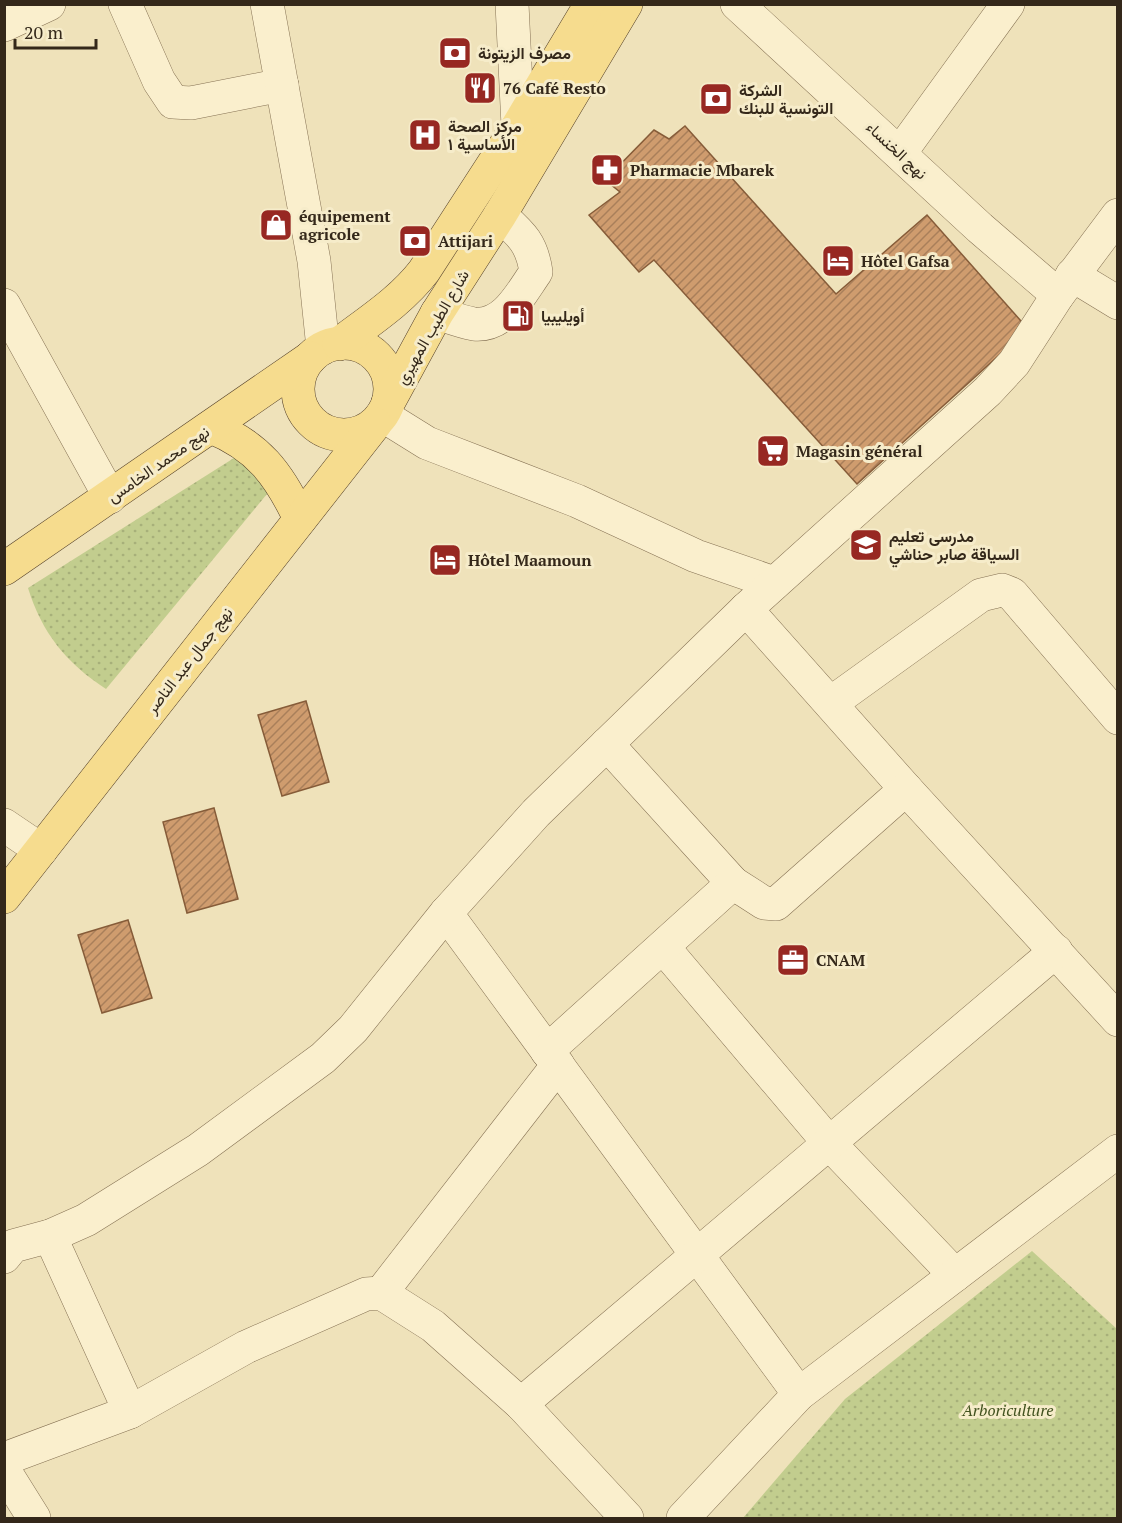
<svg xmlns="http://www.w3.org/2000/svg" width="1122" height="1523" viewBox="0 0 1122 1523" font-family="'PT Serif',Vazirmatn,serif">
	<defs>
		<pattern id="park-dots" width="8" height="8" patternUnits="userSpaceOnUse" patternTransform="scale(1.5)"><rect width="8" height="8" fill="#c2cd8e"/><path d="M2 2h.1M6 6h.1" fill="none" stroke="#a7b07a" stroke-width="1.8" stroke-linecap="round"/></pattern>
		<pattern id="building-hatch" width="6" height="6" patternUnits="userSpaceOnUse" patternTransform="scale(1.5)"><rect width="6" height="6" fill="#cf9c6e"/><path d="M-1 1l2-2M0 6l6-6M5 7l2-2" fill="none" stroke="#a97f5a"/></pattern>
	</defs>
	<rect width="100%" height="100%" fill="#efe2ba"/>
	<g fill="url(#park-dots)">
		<path d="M253,446L286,471L106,689C66,663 42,633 28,588Z"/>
		<polygon points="1032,1251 1117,1329 1117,1518 743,1518 845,1399"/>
	</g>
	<g fill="url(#building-hatch)" stroke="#865c39" stroke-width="1.5">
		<polygon points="685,126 836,294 927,215 1028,329 857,484 654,260 639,272 589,215 620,192 605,180 654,130 669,139"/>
		<polygon points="306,701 329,782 282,796 258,715"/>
		<polygon points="214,808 238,899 187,913 163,822"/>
		<polygon points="128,920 152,998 102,1013 78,935"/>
	</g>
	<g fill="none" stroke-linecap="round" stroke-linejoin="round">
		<defs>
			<g id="minor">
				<polyline points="125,4 159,81 173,102 191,103 282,85"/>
				<polyline points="267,4 314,261 323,348"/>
				<polyline points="512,4 518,126"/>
				<polyline points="737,4 980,228 1058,295"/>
				<polyline points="4,25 49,4"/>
				<polyline points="900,153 1008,4"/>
				<polyline points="1072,275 1118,303"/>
				<polyline points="4,305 110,497"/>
				<path d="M437,313C449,317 462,322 474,324C505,327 521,293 536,272C532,243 521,234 500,215"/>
				<polyline points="382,415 427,443 577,501 696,556 774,583"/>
				<polyline points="746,609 906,789 1118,1020"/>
				<polyline points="831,703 981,595 1002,590 1012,594 1118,718"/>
				<polyline points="607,744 733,883"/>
				<polyline points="4,825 41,850"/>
				<polyline points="446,913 799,1394"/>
				<polyline points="663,947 830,1144 955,1275"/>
				<polyline points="547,1051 733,883 764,903 776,904 906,789"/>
				<polyline points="50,1236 130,1412"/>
				<polyline points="4,1257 13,1246 50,1236 86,1220 198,1150 323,1058 353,1029 446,913 536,813 746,609 988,391 1014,363 1058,295 1118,215"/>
				<polyline points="381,1293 558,1065"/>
				<polyline points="521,1404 1056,951"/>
				<polyline points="4,1459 130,1412 246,1347 366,1294 381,1293 433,1326 521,1404 627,1518"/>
				<polyline points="4,1470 34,1518"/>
				<polyline points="683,1518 799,1394 1118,1151"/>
			</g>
			<g id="major">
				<circle cx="344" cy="389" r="46"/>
				<path d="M339,344C369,321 401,301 424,271L518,126L591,4"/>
				<polyline points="388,403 437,313 500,215 626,4"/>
				<path d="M211,427C258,446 279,474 300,519"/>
				<polyline points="4,569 310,358"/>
				<polyline points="4,897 375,424"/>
			</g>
		</defs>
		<use href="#minor" stroke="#867254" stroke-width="34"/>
		<use href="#major" stroke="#533f29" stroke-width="34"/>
		<use href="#minor" stroke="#faefcd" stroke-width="33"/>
		<use href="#major" stroke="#f6dc8e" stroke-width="33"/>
	</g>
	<defs>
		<symbol id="bank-square" viewBox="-11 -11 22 22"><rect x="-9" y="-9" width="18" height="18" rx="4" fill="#972822" stroke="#f6ecca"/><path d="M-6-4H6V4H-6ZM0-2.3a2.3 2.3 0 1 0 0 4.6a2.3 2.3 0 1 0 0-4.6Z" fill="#fff"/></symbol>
		<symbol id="restaurant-square" viewBox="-11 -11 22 22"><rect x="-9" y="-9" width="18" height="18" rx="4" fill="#972822" stroke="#f6ecca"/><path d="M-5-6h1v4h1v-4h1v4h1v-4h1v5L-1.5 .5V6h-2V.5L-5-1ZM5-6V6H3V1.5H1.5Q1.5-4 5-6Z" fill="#fff"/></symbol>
		<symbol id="hospital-square" viewBox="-11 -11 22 22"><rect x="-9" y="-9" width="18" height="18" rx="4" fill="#972822" stroke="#f6ecca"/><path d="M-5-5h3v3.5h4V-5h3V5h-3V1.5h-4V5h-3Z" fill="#fff"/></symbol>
		<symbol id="pharmacy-square" viewBox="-11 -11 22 22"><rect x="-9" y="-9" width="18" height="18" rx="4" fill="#972822" stroke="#f6ecca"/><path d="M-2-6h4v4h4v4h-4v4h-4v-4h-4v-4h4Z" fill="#fff"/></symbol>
		<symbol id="shop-square" viewBox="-11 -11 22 22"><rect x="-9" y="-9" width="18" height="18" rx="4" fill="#972822" stroke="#f6ecca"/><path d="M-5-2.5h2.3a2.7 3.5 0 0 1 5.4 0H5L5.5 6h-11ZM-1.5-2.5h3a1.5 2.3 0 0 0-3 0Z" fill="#fff"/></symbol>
		<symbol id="hotel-square" viewBox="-11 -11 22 22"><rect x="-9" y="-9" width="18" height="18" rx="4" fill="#972822" stroke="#f6ecca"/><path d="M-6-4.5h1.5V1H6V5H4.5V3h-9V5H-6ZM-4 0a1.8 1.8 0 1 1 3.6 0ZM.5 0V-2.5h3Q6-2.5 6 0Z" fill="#fff"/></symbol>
		<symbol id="fuel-square" viewBox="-11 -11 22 22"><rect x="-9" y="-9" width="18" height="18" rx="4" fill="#972822" stroke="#f6ecca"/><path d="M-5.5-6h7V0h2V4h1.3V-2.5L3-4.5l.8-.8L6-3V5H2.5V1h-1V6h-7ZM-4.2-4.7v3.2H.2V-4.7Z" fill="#fff"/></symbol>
		<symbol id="supermarket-square" viewBox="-11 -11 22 22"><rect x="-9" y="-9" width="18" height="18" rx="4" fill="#972822" stroke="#f6ecca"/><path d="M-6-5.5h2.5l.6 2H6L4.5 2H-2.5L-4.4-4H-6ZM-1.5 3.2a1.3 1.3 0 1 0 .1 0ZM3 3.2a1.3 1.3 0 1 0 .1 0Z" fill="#fff"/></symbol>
		<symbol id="school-square" viewBox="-11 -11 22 22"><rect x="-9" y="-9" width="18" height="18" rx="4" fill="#972822" stroke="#f6ecca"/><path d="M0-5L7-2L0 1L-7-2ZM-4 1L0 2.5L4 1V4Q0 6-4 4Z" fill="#fff"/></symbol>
		<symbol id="office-square" viewBox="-11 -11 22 22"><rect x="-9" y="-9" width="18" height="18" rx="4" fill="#972822" stroke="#f6ecca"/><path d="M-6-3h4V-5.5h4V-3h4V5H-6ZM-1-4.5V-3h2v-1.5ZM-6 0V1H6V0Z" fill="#fff"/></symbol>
	</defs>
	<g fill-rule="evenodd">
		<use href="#bank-square" x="436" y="34" width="38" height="38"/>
		<use href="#restaurant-square" x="461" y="69" width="38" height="38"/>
		<use href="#bank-square" x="697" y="80" width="38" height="38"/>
		<use href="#hospital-square" x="406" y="116" width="38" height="38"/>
		<use href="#pharmacy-square" x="588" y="151" width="38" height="38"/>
		<use href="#shop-square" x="257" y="206" width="38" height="38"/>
		<use href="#bank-square" x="396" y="222" width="38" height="38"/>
		<use href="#hotel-square" x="819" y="242" width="38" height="38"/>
		<use href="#fuel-square" x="499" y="297" width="38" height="38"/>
		<use href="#supermarket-square" x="754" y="432" width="38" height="38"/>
		<use href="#school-square" x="847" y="526" width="38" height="38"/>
		<use href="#hotel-square" x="426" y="541" width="38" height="38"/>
		<use href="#office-square" x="774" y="941" width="38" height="38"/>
	</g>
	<g text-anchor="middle" stroke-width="6" stroke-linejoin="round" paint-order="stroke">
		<g font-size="16" font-weight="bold" fill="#34281a" stroke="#f6ecca" text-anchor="start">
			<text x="478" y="59">مصرف الزيتونة</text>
			<text x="503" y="94">76 Café Resto</text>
			<text x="739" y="96">الشركة<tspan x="739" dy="18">التونسية للبنك</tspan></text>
			<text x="448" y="132">مركز الصحة<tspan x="448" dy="18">الأساسية ١</tspan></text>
			<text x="630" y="176">Pharmacie Mbarek</text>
			<text x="299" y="222">équipement<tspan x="299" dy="18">agricole</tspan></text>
			<text x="438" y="247">Attijari</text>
			<text x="861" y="267">Hôtel Gafsa</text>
			<text x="541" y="322">أويليبيا</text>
			<text x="796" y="457">Magasin général</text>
			<text x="889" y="542">مدرسى تعليم<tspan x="889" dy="18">السياقة صابر حناشي</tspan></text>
			<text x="468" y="566">Hôtel Maamoun</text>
			<text x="816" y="966">CNAM</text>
		</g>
		<g font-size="16" fill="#34281a" stroke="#f6ecca">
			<text transform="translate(897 150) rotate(43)" y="6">نهج الخنساء</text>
			<text transform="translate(432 327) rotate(-60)" y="6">شارع الطيب المهيري</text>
			<text transform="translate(158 464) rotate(-35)" y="6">نهج محمد الخامس</text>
			<text transform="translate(189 660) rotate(-52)" y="6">نهج جمال عبد الناصر</text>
		</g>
		<g font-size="16" font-style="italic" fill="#42521f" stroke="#f6ecca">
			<text x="1008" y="1416">Arboriculture</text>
		</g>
	</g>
	<rect width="1122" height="1523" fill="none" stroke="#34281a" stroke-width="12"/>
	<path d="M15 39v9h81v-9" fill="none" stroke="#34281a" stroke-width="3"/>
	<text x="24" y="39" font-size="18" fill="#34281a" stroke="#f6ecca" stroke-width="4.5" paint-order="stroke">20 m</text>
</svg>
